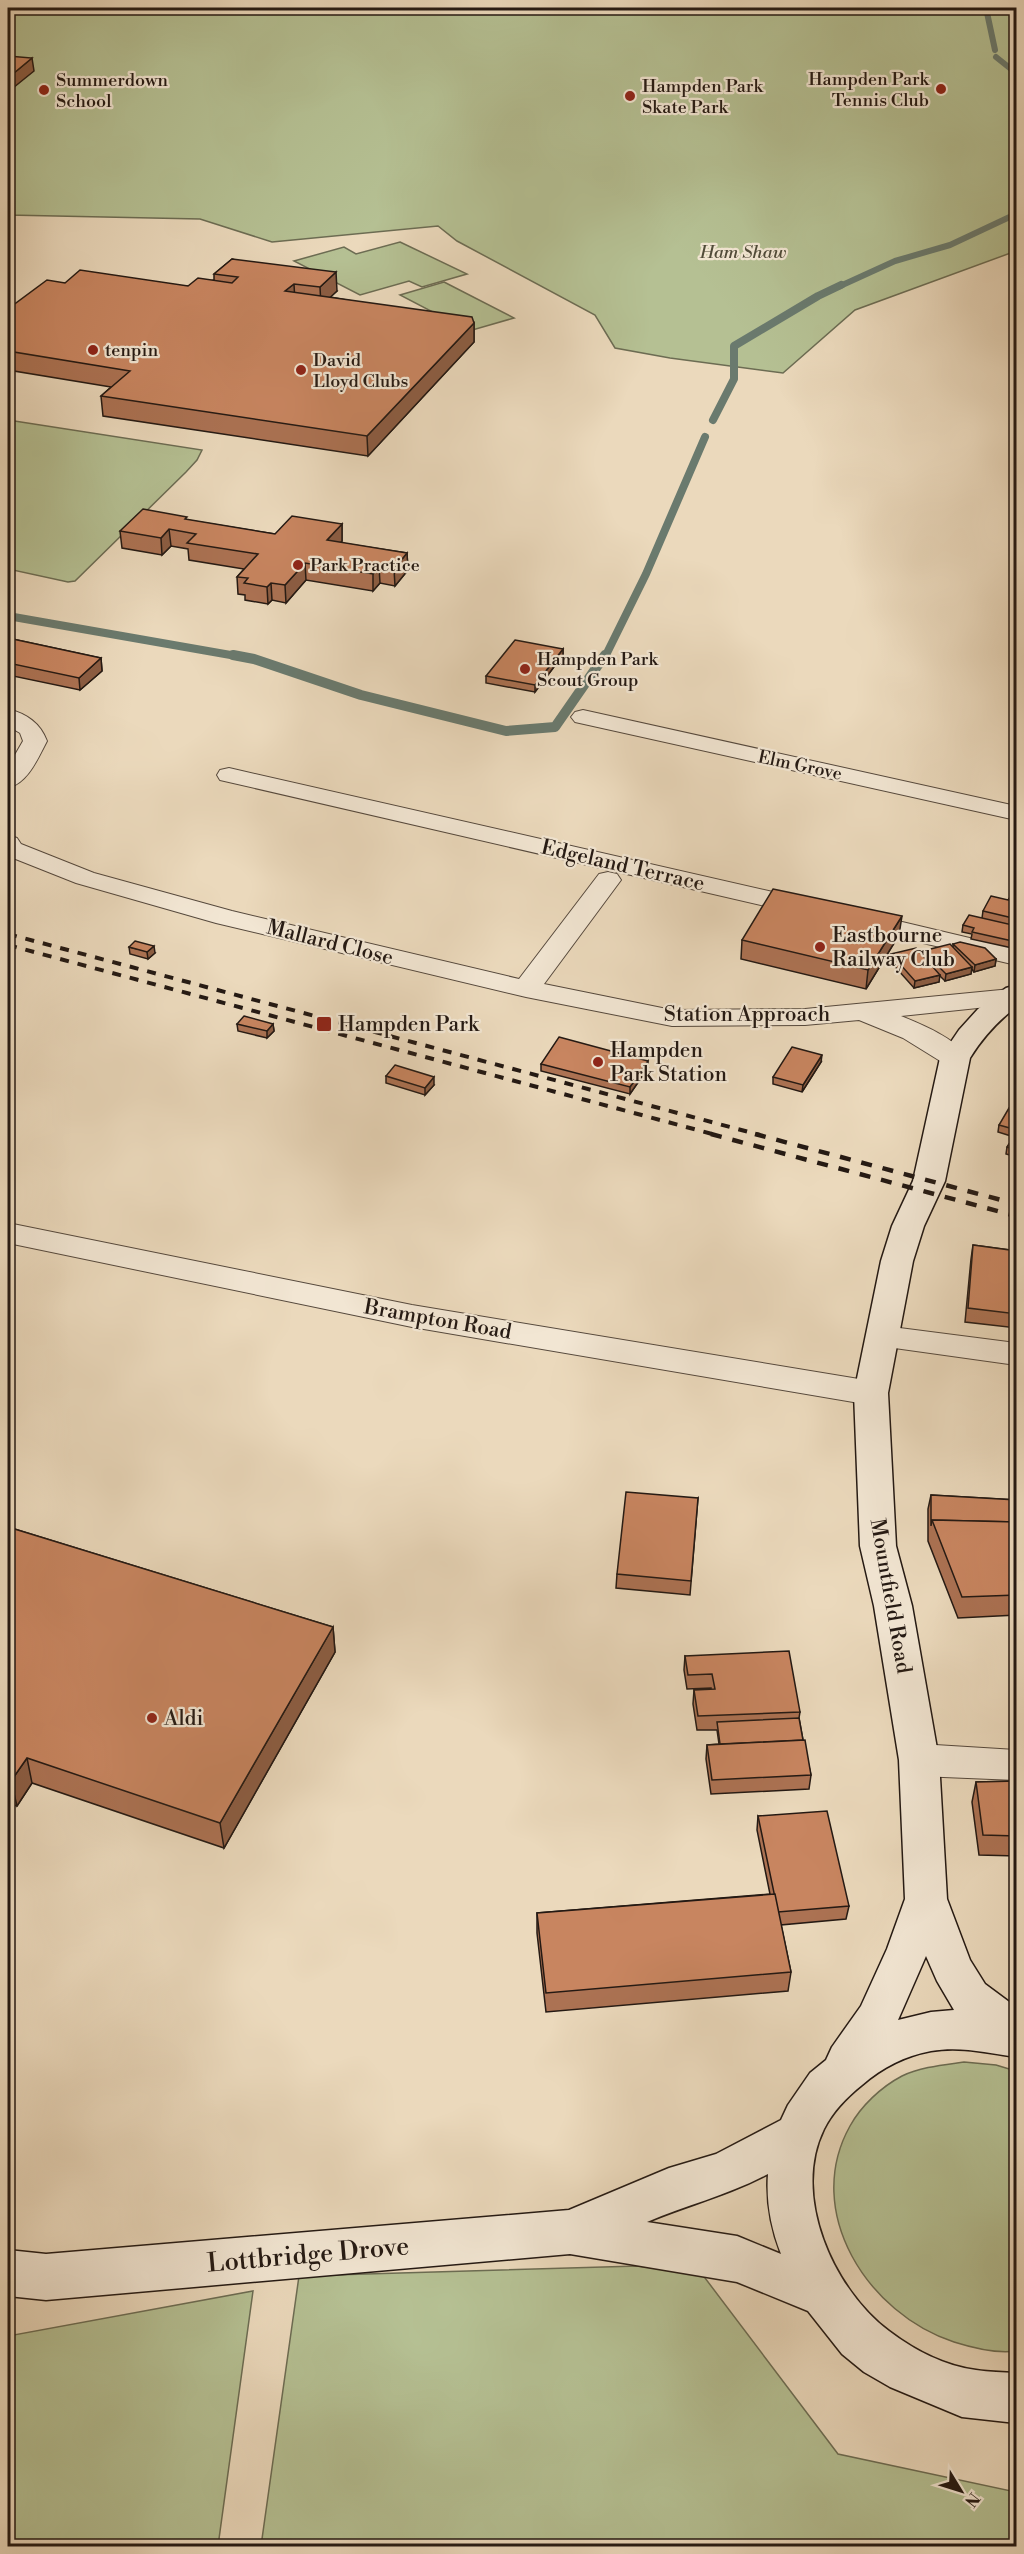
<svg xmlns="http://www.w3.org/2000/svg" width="1024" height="2554" viewBox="0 0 1024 2554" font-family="'Libre Bodoni',serif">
	<rect width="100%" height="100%" fill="#ebd9bc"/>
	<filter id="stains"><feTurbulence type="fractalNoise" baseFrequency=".00333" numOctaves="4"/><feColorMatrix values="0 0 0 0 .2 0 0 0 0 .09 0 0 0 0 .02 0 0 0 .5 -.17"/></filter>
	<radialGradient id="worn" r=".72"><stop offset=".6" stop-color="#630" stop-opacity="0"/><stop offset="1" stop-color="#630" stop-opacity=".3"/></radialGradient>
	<g fill="#b5c093" stroke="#6c6c53" stroke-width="1.5">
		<polygon points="8,8 1016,8 1016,251 855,310 783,373 670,358 615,348 595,315 457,241 438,226 272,242 200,219 8,215"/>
		<polygon points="400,242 467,274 422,287 409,281 360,295 294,261 344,247 356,254"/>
		<polygon points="444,282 514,318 469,331 400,295"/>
		<polygon points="8,420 202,450 197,460 186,472 75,581 68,582 8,569"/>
		<path d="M964,2062L996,2065L1016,2071V2351C996,2354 973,2348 954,2342C868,2314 802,2212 850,2126C861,2106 881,2087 902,2076C921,2067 943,2065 964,2062Z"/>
		<polygon points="638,2266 702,2274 838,2454 1016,2492 1016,2546 261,2546 299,2276"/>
		<polygon points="253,2291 218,2546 8,2546 8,2336"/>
	</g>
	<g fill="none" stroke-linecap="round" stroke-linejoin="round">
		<g stroke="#6a7a6e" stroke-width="6">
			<polyline points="986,8 995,50"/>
			<polyline points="996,57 1016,73"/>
			<polyline points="838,287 895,261 950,245 1016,214"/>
		</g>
		<g stroke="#6a7a6e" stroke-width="8">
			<polyline points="713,420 734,379 734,346 818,296 841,285"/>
			<polyline points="8,616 242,657"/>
			<polyline points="605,657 646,574 705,437"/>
		</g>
		<polyline stroke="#6a7a6e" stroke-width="10" points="233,655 254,659 361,695 506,731 555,727 605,655"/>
		<defs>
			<g id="street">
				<path d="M8,709C27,714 40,723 47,741C38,758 28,783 8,788V767L23,741L20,733L8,726Z"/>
				<polygon points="583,710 1016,806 1016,820 575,722 571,717 575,712"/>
				<polygon points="229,768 808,900 817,902 821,908 817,914 808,916 220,780 217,775 220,770"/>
				<path d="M8,835L17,838L21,844L94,873L232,911L519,979L599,874L608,872L617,874L621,880L544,984L672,1010L805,1009L1011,989L1016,990V1004L901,1016C923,1025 955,1038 969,1058L965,1064L955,1067L945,1064L903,1038L859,1020L805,1025L672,1026L526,997L216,923L76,883L8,856Z"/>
				<polygon points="860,912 1016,949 1016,965 851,926 847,920 851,914"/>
				<polygon points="8,1223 412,1305 871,1381 883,1385 888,1393 883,1401 871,1405 412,1327 8,1243"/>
				<polygon points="884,1326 1016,1343 1016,1365 873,1345 868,1337 873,1329"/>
				<polygon points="919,1744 1016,1750 1016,1780 919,1776 905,1771 900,1760 905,1749"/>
			</g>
			<path id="secondary" d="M1016,985V1007C997,1022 983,1037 970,1058L945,1181L924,1226L913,1261L888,1393L896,1546L912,1606L939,1760L947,1899L970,1960L985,1984L1016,2007V2057C987,2053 961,2046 931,2051C904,2056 883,2067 862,2085C847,2097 833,2111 824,2129C791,2196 834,2290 889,2331C914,2350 945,2366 976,2370C989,2372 1003,2372 1016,2373V2423L962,2417L890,2387L864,2372L842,2354L808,2311L737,2282L570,2254L46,2300L8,2296V2250L46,2254L569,2210L669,2168L716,2154L781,2120L788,2105L810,2073L826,2060L832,2047L861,2006L887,1949L905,1899L899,1760L874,1606L860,1546L854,1393L881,1261L892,1226L913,1181L940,1058L959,1030L978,1009L1006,988ZM926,1956L937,1981L954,2010L931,2012L898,2020ZM768,2174C766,2202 771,2228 781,2254L737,2236L647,2222C687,2205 729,2195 768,2174Z"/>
		</defs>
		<use href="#street" stroke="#56493d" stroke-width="2"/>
		<use href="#secondary" stroke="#241913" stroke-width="3"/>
		<use href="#street" fill="#f2e6d3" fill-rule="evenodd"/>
		<use href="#secondary" fill="#f2e6d3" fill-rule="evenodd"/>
		<g stroke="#241913" stroke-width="4" stroke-dasharray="9 9" stroke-linecap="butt">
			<polyline points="8,934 760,1135"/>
			<polyline points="8,945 716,1135"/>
		</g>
		<g stroke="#241913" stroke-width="4.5" stroke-dasharray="11 11" stroke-linecap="butt">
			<polyline points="711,1134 1016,1216"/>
			<polyline points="755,1134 1016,1204"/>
		</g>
	</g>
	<g fill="#ac7253" stroke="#241913" stroke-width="1.5">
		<polygon points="232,259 337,291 330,297 474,323 474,342 368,456 103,416 101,396 111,387 8,370 8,309 65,283 188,286 214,280 214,274"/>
		<polygon points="187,520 275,534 342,524 342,541 341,543 407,553 408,570 395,586 380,583 373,591 306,580 286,603 272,600 268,604 245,600 245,595 238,594 237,577 244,569 189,560 188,549 171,546 162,555 122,548 120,531"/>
		<polygon points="8,638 101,658 102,671 80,690 8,675"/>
		<polygon points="563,649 563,655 535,692 486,683 486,676"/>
		<polygon points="1017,895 1017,949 971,939 972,934 962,932 963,925 982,918 983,911 1008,900"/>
		<polygon points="899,935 866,989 741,959 742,940"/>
		<polygon points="953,944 996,959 995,966 974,972 972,969 971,974 945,981 939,975 939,982 914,988 890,961 891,954 923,956 923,951 953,947"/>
		<polygon points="129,947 155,953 148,959 130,954"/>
		<polygon points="237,1024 273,1024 274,1031 267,1038 238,1031"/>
		<polygon points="821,1062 802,1092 773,1084 773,1077"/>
		<polygon points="541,1064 648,1068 630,1094 541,1071"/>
		<polygon points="386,1076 434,1085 425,1095 386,1083"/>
		<polygon points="1017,1111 1017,1157 1006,1154 1007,1147 1014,1137 998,1132 999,1125"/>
		<polygon points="973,1245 1017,1251 1017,1328 965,1322 971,1259"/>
		<polygon points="931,1495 1017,1500 1017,1615 958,1618 928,1541 928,1509"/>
		<polygon points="698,1498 690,1595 616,1588 617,1574"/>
		<polygon points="8,1527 333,1627 335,1652 224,1848 32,1783 17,1806 8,1803"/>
		<polygon points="685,1656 800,1712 799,1718 803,1740 811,1775 809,1789 711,1794 706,1759 707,1745 719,1744 717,1730 697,1730 693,1704 694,1690 711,1689 711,1688 687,1689 684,1670"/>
		<polygon points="1017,1781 1017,1856 979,1855 972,1802 976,1782"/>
		<polygon points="758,1816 849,1906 846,1919 781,1925 791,1972 788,1991 546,2012 537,1933 537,1913 770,1894 757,1830"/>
	</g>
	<g fill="#8c5d43" stroke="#241913" stroke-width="1.5">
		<polygon points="32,58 34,71 8,92 8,78"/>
		<polygon points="336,272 337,291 321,306 320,287"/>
		<polygon points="294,284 295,303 285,291"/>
		<polygon points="474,323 474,342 368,456 367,436"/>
		<polygon points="342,524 342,541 328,557 327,540"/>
		<polygon points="169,529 171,546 162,555 161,538"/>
		<polygon points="407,553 408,570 395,586 394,569"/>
		<polygon points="305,563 306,580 286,603 285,585"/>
		<polygon points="379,566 380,583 373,591 373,574"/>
		<polygon points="271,583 272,600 268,604 267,587"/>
		<polygon points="563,649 563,655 535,692 535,685"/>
		<polygon points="101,658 102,671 80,690 79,678"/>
		<polygon points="902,916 899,935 866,989 868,970"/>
		<polygon points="154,946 155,953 148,959 147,952"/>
		<polygon points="996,959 995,966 974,972 975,965"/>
		<polygon points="972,967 971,974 945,981 946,974"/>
		<polygon points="940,975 939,982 914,988 915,981"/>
		<polygon points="273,1024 274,1031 267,1038 267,1031"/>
		<polygon points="822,1055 821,1062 802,1092 803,1085"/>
		<polygon points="648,1061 648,1068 630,1094 630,1087"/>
		<polygon points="434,1077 434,1085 425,1095 425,1088"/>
		<polygon points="333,1627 335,1652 224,1848 220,1823"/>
		<polygon points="27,1758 32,1783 17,1806 11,1781"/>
	</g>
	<g fill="#c88560" stroke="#241913" stroke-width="1.5">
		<polygon points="8,56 32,58 8,78"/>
		<polygon points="232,259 336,272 320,287 294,284 285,291 472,317 474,323 367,436 101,396 130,371 8,351 8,309 47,280 65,283 80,270 188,286 198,278 232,283 238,277 214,274"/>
		<polygon points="143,509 187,517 185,519 275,534 292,516 342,524 327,540 407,553 394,569 379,566 373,574 305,563 285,585 271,583 267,587 244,583 248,578 237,577 258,554 187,543 196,534 169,529 161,538 120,531"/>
		<polygon points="8,638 101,658 79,678 8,663"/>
		<polygon points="515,640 563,649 535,685 486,676"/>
		<polygon points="773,889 902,916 868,970 742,940"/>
		<polygon points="1012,894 1017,895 1017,902 1008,900"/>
		<polygon points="991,896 1017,902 1017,919 983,911"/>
		<polygon points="969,915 1017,926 1017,942 972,932 974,928 963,925"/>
		<polygon points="135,941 154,946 147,952 129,947"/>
		<polygon points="960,942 985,948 996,959 975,965 953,944"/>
		<polygon points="950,944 972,967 946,974 923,951"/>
		<polygon points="916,948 940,975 915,981 891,954"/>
		<polygon points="244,1016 273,1024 267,1031 237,1024"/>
		<polygon points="559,1037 648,1061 630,1087 541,1064"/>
		<polygon points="792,1047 822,1055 803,1085 773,1077"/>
		<polygon points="395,1065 434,1077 425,1088 386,1076"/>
		<polygon points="1009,1108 1017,1111 1017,1130 999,1125"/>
		<polygon points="1017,1132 1017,1150 1007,1147"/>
		<polygon points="973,1245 1017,1251 1017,1314 968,1308"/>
		<polygon points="626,1492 698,1498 691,1581 617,1574"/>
		<polygon points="931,1495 1017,1500 1017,1522 932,1520 931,1526"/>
		<polygon points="932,1520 1017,1522 1017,1595 962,1597"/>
		<polygon points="8,1527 333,1627 220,1823 27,1758 11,1781 8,1780"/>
		<polygon points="789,1651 800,1712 698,1716 694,1690 715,1689 712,1674 688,1675 685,1656"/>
		<polygon points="799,1718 803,1740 720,1744 717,1722"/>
		<polygon points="805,1740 811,1775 712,1780 707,1745"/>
		<polygon points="1017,1781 1017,1836 983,1835 976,1782"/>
		<polygon points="827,1811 849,1906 778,1912 758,1816"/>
		<polygon points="775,1894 791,1972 546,1993 537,1913"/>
	</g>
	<g fill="#8f2418" stroke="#f2e6d3" stroke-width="2">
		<circle cx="941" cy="89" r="6"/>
		<circle cx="44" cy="90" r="6"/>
		<circle cx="630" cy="96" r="6"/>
		<circle cx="93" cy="350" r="6"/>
		<circle cx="301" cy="370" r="6"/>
		<circle cx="298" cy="565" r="6"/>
		<circle cx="525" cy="669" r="6"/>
		<circle cx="820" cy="947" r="6"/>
		<rect x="316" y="1016" width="16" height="16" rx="3"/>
		<circle cx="598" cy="1062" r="6"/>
		<circle cx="152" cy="1718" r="6"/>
	</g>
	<g text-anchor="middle" stroke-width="4.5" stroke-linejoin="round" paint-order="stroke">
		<g font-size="18" fill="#241913" stroke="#f2e6d3" text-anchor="start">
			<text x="929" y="85" text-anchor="end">Hampden Park<tspan x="929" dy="21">Tennis Club</tspan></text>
			<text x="56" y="86">Summerdown<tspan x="56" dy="21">School</tspan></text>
			<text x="642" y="92">Hampden Park<tspan x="642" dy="21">Skate Park</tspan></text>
			<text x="105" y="356">tenpin</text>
			<text x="313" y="366">David<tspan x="313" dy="21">Lloyd Clubs</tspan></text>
			<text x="310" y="571">Park Practice</text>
			<text x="537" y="665">Hampden Park<tspan x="537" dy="21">Scout Group</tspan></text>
		</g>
		<g font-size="18" font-style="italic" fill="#504b39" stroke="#f2e6d3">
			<text x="743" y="258">Ham Shaw</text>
		</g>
		<g font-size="18" fill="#241913" stroke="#f2e6d3">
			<text transform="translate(800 765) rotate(12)" y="6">Elm Grove</text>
		</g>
		<g font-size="21" fill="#241913" stroke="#f2e6d3">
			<text transform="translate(623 865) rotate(13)" y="7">Edgeland Terrace</text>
			<text transform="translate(330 942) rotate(14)" y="7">Mallard Close</text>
			<text x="747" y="1021">Station Approach</text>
			<text transform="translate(438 1319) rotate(10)" y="7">Brampton Road</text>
			<text transform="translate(891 1596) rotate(80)" y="7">Mountfield Road</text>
		</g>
		<g font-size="21" fill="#241913" stroke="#f2e6d3" text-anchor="start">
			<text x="832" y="942">Eastbourne<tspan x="832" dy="24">Railway Club</tspan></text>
			<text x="338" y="1031">Hampden Park</text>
			<text x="610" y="1057">Hampden<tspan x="610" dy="24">Park Station</tspan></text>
			<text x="164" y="1725">Aldi</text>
		</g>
		<g font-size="26" fill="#241913" stroke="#f2e6d3">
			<text transform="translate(308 2254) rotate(-5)" y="9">Lottbridge Drove</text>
		</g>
	</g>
	<rect width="1024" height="2554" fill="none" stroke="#ebd9bc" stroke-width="30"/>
	<rect x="9" y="9" width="1006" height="2536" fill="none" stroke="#241913" stroke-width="3"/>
	<rect x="15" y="15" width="994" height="2524" fill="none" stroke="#241913" stroke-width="1.5"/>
	<g transform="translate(961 2491) rotate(128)" stroke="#f2e6d3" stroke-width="4.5" paint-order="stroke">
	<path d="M0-4.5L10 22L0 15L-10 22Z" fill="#241913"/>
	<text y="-9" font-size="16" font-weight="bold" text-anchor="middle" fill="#241913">N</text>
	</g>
	<rect width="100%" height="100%" filter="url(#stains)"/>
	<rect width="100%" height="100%" fill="url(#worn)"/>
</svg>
